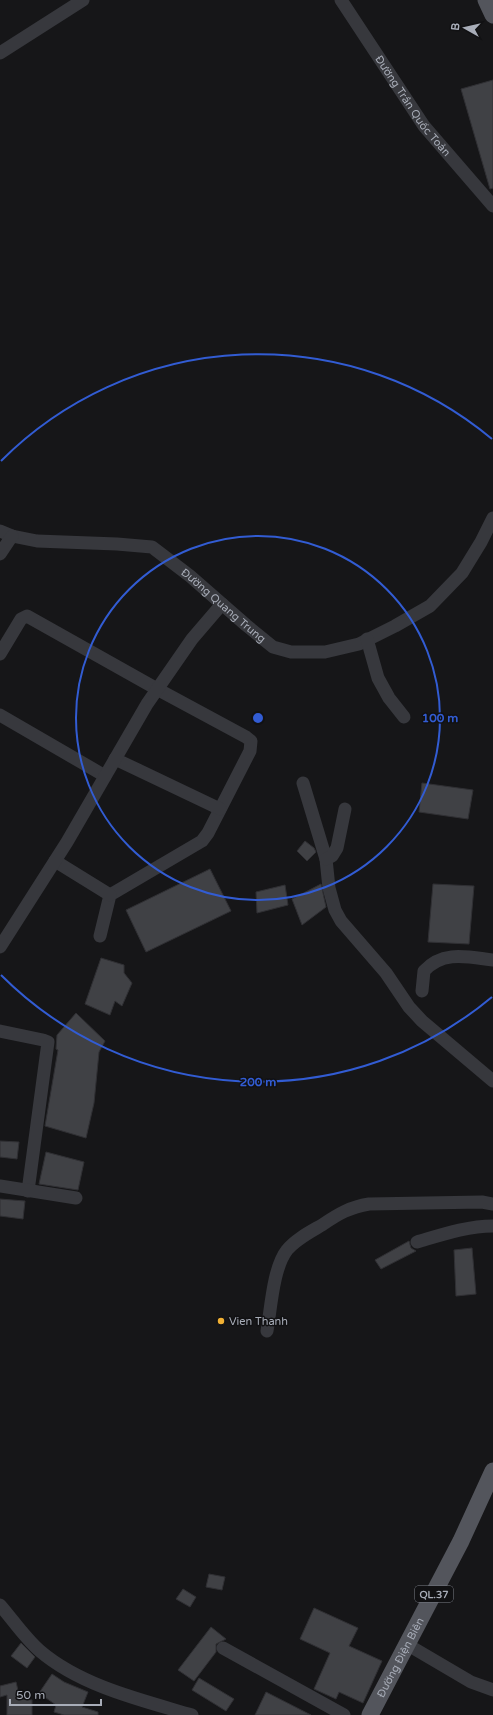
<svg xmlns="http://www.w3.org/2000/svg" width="493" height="1715" viewBox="0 0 493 1715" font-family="'Varela Round',sans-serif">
	<rect width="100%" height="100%" fill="#161618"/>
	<g fill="#404145" stroke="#303034">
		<polygon points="493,80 493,188 490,189 461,89"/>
		<polygon points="422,783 473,790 468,819 419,812"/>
		<polygon points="305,841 314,848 316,852 307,861 297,851"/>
		<polygon points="210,869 231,911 146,952 126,910"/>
		<polygon points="321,884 326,907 302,925 292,899"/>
		<polygon points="433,884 474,886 469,944 428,942"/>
		<polygon points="285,885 288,905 257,913 256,892"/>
		<polygon points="101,958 124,965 124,973 132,983 122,1006 115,1001 110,1015 85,1004"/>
		<polygon points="76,1013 105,1041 99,1052 94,1103 86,1138 45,1126 58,1050 56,1049 57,1035"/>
		<polygon points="0,1141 19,1142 17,1159 0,1157"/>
		<polygon points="46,1152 84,1162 78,1190 39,1184"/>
		<polygon points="0,1199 25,1201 23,1219 0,1216"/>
		<polygon points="409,1241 411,1248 416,1251 381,1269 375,1260"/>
		<polygon points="472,1248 476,1294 456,1296 454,1250"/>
		<polygon points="209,1574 225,1577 222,1590 206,1587"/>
		<polygon points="183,1589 196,1597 190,1607 176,1599"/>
		<polygon points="314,1608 358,1628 349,1646 382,1661 363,1703 339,1692 336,1699 314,1689 330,1653 300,1639"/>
		<polygon points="211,1627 226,1639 216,1644 216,1652 194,1681 178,1670"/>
		<polygon points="21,1643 35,1657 27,1668 11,1656"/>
		<polygon points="52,1674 64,1682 88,1692 82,1707 98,1712 98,1715 64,1715 54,1712 56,1705 39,1693"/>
		<polygon points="199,1678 234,1699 226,1711 192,1690"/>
		<polygon points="16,1682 20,1699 32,1700 32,1715 7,1715 7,1695 0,1697 0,1686"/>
		<polygon points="266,1692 311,1715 255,1715"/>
	</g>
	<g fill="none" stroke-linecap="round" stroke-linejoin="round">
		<g stroke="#37383d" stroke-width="13">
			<path id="s1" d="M341,0L424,126L493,206"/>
			<polyline points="0,53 83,0"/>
			<path id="s2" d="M0,531L12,536L37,541L117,544L152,547L190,576L246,625L273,647L291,652H325L359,644L395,626L430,606L462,573L481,542L493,518"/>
			<polyline points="0,554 12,536"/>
			<polyline points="367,639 378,678 389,698 404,717"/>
			<polyline points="0,654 21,619 27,616 157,689 246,737 251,741 250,751 208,833 202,841 110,895 100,936"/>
			<polyline points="0,715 105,776"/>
			<polyline points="115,759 220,809"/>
			<polyline points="303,783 326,859 329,888 335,910 341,921 386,973 409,1007 422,1021 493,1081"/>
			<polyline points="326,859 332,856 337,848 345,809"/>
			<polyline points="55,861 110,895"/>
			<polyline points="0,947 67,842 147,704 192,639 222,604"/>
			<path d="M422,991L424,971C443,950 468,957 493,960"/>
			<polyline points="0,1031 43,1040 48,1042 28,1191"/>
			<polyline points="0,1186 76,1198"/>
			<path d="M417,1242C441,1235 467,1226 493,1226"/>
			<path d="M267,1331C271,1308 273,1268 287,1250C296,1239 310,1232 322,1225C338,1214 350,1207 369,1204L482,1202L493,1204"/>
			<path d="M0,1605C13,1620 25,1638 40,1651C81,1686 141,1700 192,1715"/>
			<polyline points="408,1645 471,1682 493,1690"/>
			<polyline points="223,1648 344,1715"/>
		</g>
		<g stroke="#53555c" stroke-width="17">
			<polyline points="486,0 493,15"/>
			<path id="s3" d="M370,1715L461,1541L493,1471"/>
		</g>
	</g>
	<g fill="none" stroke="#325cd3" stroke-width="2">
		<circle cx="258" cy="718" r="182"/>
		<path d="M492 997A364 364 0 0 1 1 975M1 461A364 364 0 0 1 492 439"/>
	</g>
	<circle fill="#f2b134" stroke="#111113" stroke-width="1.5" cx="221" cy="1321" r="4"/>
	<g text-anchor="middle" stroke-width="3" stroke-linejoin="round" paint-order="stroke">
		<rect fill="#111113" stroke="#7b7e86" stroke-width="1" x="415" y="1586" width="38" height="16" rx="3"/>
		<g font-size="10" font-weight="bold" fill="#a8adb8">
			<text x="434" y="1598">QL.37</text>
		</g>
		<g font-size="11" fill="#a8adb8" stroke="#111113">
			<text dy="4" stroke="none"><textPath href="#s1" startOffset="128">Đường Trần Quốc Toản</textPath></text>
			<text dy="4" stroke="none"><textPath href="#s2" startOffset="246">Đường Quang Trung</textPath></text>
			<text dy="4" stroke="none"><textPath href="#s3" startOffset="65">Đường Điện Biên</textPath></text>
		</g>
		<g font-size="11" fill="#a8adb8" stroke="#111113" text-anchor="start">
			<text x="229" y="1325">Vien Thanh</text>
		</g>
	</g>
	<circle cx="258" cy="718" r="6" fill="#325cd3" stroke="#111113" stroke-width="2"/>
	<g font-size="12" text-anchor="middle" font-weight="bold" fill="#325cd3" stroke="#111113" stroke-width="3" stroke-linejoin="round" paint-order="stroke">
		<text x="440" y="722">100 m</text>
		<text x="258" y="1086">200 m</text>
	</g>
	<g transform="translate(465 28) rotate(278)" stroke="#111113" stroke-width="3" paint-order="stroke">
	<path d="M0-3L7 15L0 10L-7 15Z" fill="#a8adb8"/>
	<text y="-6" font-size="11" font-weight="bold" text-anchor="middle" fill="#a8adb8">B</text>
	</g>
	<path d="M10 1699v6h91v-6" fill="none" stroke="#a8adb8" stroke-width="2"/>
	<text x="16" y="1699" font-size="12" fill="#a8adb8" stroke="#111113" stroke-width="3" paint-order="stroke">50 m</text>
</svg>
